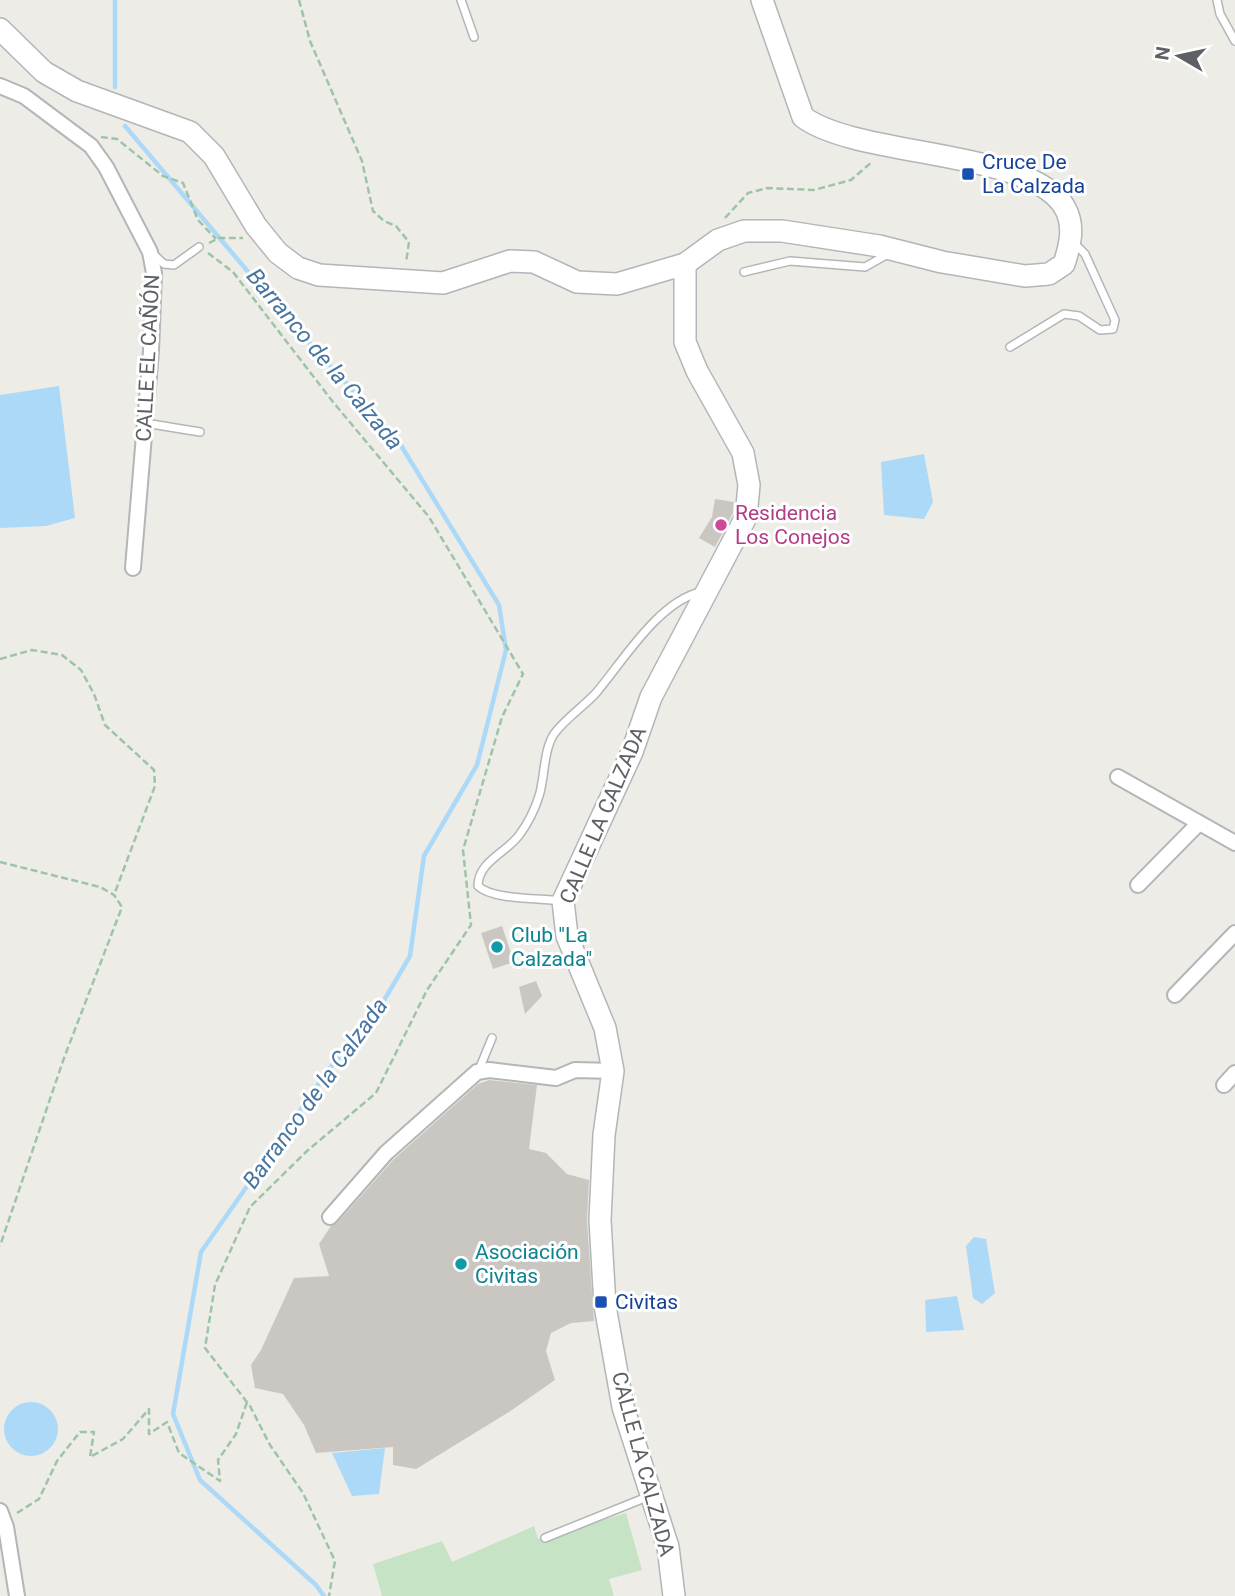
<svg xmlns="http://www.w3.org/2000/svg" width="1235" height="1596" viewBox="0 0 1235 1596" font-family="Roboto,sans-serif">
	<rect width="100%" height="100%" fill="#eeece6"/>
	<polygon fill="#c6e4c5" points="626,1513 642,1570 609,1579 614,1596 382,1596 373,1564 442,1541 452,1562 534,1526 538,1539"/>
	<g fill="#add9f8">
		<polygon points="59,386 75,518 46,526 0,528 0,395"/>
		<polygon points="924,454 933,502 924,519 884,515 881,462"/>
		<polygon points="974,1237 986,1239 995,1293 982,1304 973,1298 966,1246"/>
		<polygon points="957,1296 964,1330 926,1332 925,1300"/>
		<circle cx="31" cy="1429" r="27"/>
		<polygon points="385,1448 379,1494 352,1496 332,1453"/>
	</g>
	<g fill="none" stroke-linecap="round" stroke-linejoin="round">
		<g stroke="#add9f8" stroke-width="4.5">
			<polyline points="115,0 115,87"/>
			<polyline points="125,126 293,325 397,439 499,605 506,650 477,765 424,856 410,956 369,1026 329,1069 201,1252 173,1414 200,1480 316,1585 324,1596"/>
		</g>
	</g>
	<g fill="#cac7c2">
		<polygon points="715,499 734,502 733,513 715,547 699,538 712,517"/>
		<polygon points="502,926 514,962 493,969 481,933"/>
		<polygon points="536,981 542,996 525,1014 519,987"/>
		<polygon points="489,1080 537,1085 529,1149 546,1153 567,1174 589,1180 587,1221 594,1321 571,1323 551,1333 546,1351 555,1380 509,1412 416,1469 393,1465 393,1447 316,1453 304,1425 283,1394 255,1388 251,1365 261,1350 294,1278 329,1276 319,1244 331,1226 337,1223 393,1160 478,1084"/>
	</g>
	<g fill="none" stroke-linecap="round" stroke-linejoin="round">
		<defs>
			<g id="service">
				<polyline points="461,0 474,37"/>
				<polyline points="1217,0 1220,14 1235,41"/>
				<polyline points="151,252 164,264 174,265 199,247"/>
				<polyline points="744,272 790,261 865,267 888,254"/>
				<polyline points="1010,347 1064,314 1079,316 1100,330 1113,329 1115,320 1085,254 1074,243"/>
				<polyline points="145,423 200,432"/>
				<path d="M563,901C541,898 492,900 478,886C478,861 508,852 520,834C528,823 535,809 539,796C545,778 543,751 554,734C565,719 583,707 596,693C623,661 659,601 701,592"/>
				<polyline points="478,1072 492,1038"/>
				<polyline points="545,1538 647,1497"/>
			</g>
			<g id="minor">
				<polyline points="0,86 24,96 91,146 106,167 150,252 154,273 151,351 133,568"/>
				<polyline points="1118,777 1235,843"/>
				<polyline points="1138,885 1198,824"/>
				<polyline points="1175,995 1235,933"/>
				<polyline points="1224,1085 1235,1073"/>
				<polyline points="330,1217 386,1153 477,1072 489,1070 556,1078 575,1070 613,1071"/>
				<polyline points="0,1511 6,1527 17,1596"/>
			</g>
			<g id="secondary">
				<path d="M0,29L44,72L77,91L190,132L214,156L256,226L278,253L298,268L319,275L443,283L510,261L534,262L577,282L617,284L685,264L718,240L744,231H782L879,246L942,262L1025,276L1049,274L1064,264C1070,246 1075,226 1065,208C1033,149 858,158 803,117L762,0"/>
				<polyline points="674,1596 668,1547 623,1407 605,1306 600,1220 604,1135 613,1071 605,1028 567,936 563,901 632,752 651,697 746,517 749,485 743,453 697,371 685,342 685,264"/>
			</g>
		</defs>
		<use href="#service" stroke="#b3b6b9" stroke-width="10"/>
		<use href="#minor" stroke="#b3b6b9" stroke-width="18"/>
		<use href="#secondary" stroke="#b2b5b9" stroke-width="24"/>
		<g stroke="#9ec4a8" stroke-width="2.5" stroke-dasharray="7 3.5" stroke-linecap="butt">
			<polyline points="299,0 310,41 362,161 373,211 384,221 396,226 409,242 406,263"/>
			<polyline points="101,137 117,139 163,176 183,183 198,220 216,239"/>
			<polyline points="725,218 748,193 767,188 814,190 851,180 873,161"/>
			<polyline points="209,243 219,238 243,238"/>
			<polyline points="208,253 233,272 333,402 429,517 523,674 502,717 463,850 471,925 427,990 376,1093 307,1151 250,1207 215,1285 205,1348 250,1406 270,1445 303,1493 335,1561 329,1596"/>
			<polyline points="0,659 32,650 62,655 81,670 94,694 105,725 154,770 155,786 114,895"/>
			<polyline points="0,862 100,887 114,895 122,907 64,1058 0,1246"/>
			<polyline points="17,1513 39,1499 57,1461 80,1432 94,1432 90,1457 123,1439 149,1409 149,1434 167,1422 179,1453 220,1481 218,1460 236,1434 247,1402"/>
		</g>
		<use href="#service" stroke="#fff" stroke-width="7"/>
		<use href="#minor" stroke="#fff" stroke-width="14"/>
		<use href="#secondary" stroke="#fff" stroke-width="21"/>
	</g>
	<g fill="#1a4fb4" stroke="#fff" stroke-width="2.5">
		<rect x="961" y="167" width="14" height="14" rx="3.5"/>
		<rect x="594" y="1295" width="14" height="14" rx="3.5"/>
	</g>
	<circle fill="#d1479c" stroke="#fff" stroke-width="2.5" cx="721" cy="525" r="7"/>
	<g fill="#0f9aa8" stroke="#fff" stroke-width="2.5">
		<circle cx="497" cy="947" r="7"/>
		<circle cx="461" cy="1264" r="7"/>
	</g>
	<g text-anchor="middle" stroke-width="6" stroke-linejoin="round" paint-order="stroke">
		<g font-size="21" fill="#164399" stroke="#fff" text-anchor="start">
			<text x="982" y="169">Cruce De<tspan x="982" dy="24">La Calzada</tspan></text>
			<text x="615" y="1309">Civitas</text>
		</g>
		<g font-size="21" fill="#5d6165" stroke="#fff">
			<text transform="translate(148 358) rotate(-87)" y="7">CALLE EL CAÑÓN</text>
			<text transform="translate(603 815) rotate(-67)" y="7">CALLE LA CALZADA</text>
			<text transform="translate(643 1464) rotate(75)" y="7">CALLE LA CALZADA</text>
		</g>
		<g font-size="21" fill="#b23c85" stroke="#fff" text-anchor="start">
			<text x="735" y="520">Residencia<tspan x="735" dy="24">Los Conejos</tspan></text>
		</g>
		<g font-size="21" fill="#0d838f" stroke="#fff" text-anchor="start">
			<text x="511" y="942">Club "La<tspan x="511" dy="24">Calzada"</tspan></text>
			<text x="475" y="1259">Asociación<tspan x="475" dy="24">Civitas</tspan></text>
		</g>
		<g font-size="23" font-style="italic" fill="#4775a0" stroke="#fff">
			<text transform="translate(325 359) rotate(50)" y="8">Barranco de la Calzada</text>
			<text transform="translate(315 1093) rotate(-54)" y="8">Barranco de la Calzada</text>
		</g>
	</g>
	<g transform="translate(1179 56) rotate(279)" stroke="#ffffff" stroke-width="5" paint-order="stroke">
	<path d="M0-5L12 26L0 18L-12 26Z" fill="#5d6165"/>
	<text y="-10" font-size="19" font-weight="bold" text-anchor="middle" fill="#5d6165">N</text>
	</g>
</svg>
